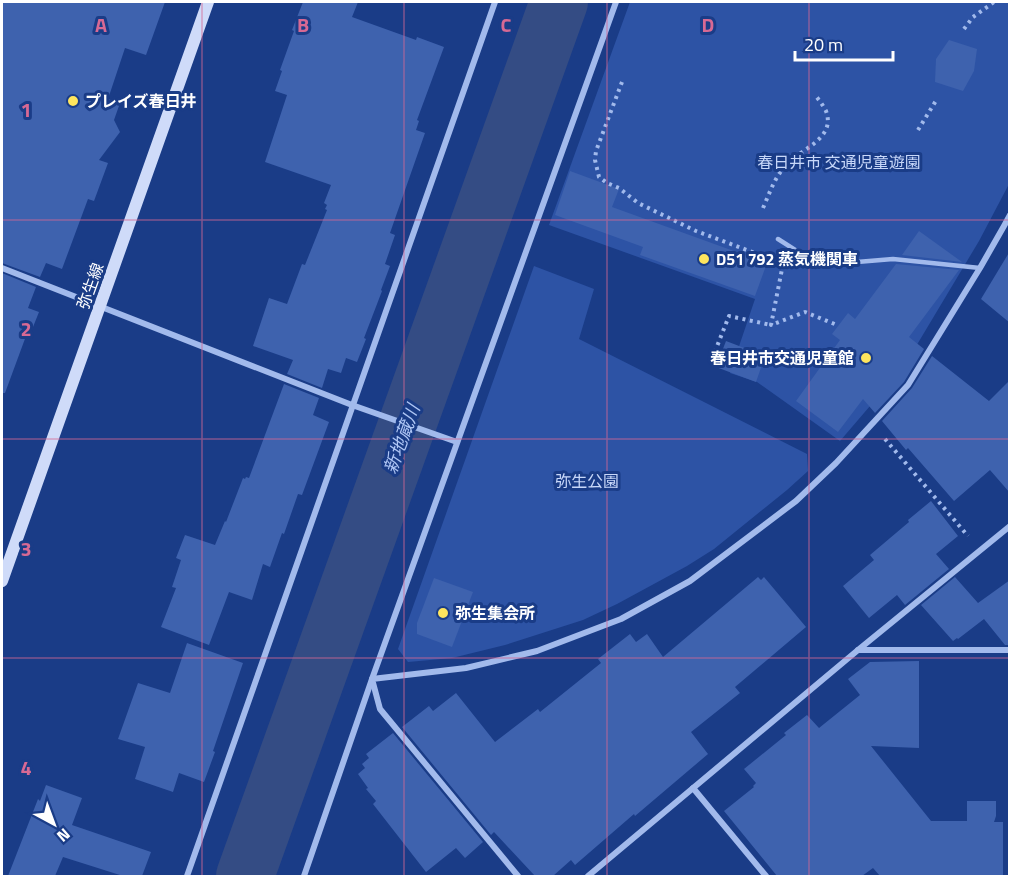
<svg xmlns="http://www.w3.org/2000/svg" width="1011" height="878" viewBox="0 0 1011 878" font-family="'Titillium Web','Noto Sans JP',sans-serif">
	<rect width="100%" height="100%" fill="#1a3c87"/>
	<g fill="#2d53a5">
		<polygon points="630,2 1009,2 1009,184 979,241 918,343 894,378 840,441 757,382 730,373 755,299 549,225"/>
		<polygon points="534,266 594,289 579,339 807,454 808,471 787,490 714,549 687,566 617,604 583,620 505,645 452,658 408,662 398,649"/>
	</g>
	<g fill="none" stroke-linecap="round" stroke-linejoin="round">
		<polyline stroke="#344c84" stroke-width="58" points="245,876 559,2"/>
	</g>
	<g fill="#3e62ae">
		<polygon points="2,2 165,2 146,55 125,48 108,99 120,103 114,120 120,132 99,160 108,163 94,201 88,199 62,269 46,263 40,277 2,263"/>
		<polygon points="303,2 358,2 352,17 416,40 417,37 444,47 417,120 419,121 416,130 425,133 390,233 395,235 385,264 390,266 381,290 382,291 364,338 366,339 357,362 346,358 341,373 328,369 322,388 287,374 293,360 253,346 269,298 287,304 302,264 305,265 327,210 325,209 327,205 324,203 331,185 265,162 287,95 275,91 282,71 280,70 294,31 292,30"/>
		<polygon points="949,40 977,49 974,71 963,91 935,82 936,59"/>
		<polygon points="570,171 619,189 612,207 767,263 755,296 640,255 643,247 555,215"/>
		<polygon points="919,231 962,262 902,255"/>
		<polygon points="1010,251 1010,323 981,299"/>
		<polygon points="896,264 959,270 909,337 924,349 904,382 875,413 863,399 838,432 796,401 840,340 832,334 848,313 855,319"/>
		<polygon points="2,273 36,287 28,308 39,312 29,337 26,336 5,393 2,393"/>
		<polygon points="726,341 765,356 756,382 716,367"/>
		<polygon points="932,356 989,401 1010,380 1010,493 990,470 954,501 908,448 906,450 882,421 912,388"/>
		<polygon points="284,384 319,398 313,415 329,422 302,495 298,494 284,534 282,533 270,567 263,564 252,600 229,592 209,645 161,627 176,588 172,587 181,560 176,558 185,535 215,545 225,521 226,522 243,478 245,479 246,477 249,478"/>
		<polygon points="931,501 958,536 936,554 949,569 905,605 897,595 869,618 843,586 874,560 870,555 909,522 908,520"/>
		<polygon points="758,577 761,580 764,577 806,627 735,687 740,693 691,732 708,754 635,816 634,814 575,865 571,860 553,876 535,876 494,832 491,835 402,727 429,706 433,711 456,693 495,742 538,709 540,712 601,663 598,659 630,634 636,642 647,634 663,657"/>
		<polygon points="955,577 978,603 1010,580 1010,645 1005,645 984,619 958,639 957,638 953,641 921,605"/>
		<polygon points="434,578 473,592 452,647 417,634 417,623"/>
		<polygon points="187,643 243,663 213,751 215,752 204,782 179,773 173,792 135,779 145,747 118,739 138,683 170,693"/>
		<polygon points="919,661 919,748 871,746 931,821 967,821 967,801 996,801 996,816 994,822 1003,822 1003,876 880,876 873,868 862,876 777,876 724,811 754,787 753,786 756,783 744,769 786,735 784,733 807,715 819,728 860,695 848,679 870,662"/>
		<polygon points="393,733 483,842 465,858 456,848 426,872 373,804 376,801 366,789 368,788 358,774 365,768 362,764 369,758 366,754"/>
		<polygon points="46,785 82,798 72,825 151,852 142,876 123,876 63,857 55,876 8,876 38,799 40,801"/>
	</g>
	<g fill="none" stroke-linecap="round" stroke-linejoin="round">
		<g stroke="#a2baec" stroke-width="4" stroke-dasharray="3 4.5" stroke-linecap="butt">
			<polyline points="964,29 973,17 994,2"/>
			<polyline points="622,82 596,151 595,160 599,177 607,183 619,188 638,203 696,231 771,259"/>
			<polyline points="918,130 937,99"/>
			<path d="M763,208C770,192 775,176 788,163C803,148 836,138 826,111C823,105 819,100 815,95"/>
			<polyline points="783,264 771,325 805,312 837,325"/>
			<polyline points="712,359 729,316 771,325"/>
			<polyline points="885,439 968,536"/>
		</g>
		<polyline stroke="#a2baec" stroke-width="4.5" points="778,239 811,260 857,262 893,259 980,268"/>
		<g stroke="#a2baec" stroke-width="6">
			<polyline points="2,268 352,405 457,442"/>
			<polyline points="858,650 1010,650"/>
			<polyline points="693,788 766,876"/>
			<polyline points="187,876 495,2"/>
			<polyline points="304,876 372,679 616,2"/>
			<polyline points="518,876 380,709 372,679 466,668 537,651 621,619 690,581 796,501 836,463 908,385 980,268 1004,226 1010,215"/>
			<polyline points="588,876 858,650 1010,526"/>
		</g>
		<polyline stroke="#cfdbf9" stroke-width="12" points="2,581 208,2"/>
	</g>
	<path fill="none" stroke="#d76994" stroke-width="1.5" stroke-opacity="0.55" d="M202,2V876M404,2V876M607,2V876M809,2V876M2,220H1010M2,439H1010M2,658H1010"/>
	<g fill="#fee55e" stroke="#1a3c87" stroke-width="2">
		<circle cx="73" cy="101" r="6"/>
		<circle cx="704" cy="259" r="6"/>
		<circle cx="866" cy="358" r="6"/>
		<circle cx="443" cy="613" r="6"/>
	</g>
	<g text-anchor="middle" stroke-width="6" stroke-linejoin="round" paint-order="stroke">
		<g font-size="16" font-weight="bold" fill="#fff" stroke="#1a3c87" text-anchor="start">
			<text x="85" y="107">プレイズ春日井</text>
			<text x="716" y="265">D51 792 蒸気機関車</text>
			<text x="854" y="364" text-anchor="end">春日井市交通児童館</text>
			<text x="455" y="619">弥生集会所</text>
		</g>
		<g font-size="16" fill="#c7d7f9" stroke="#1a3c87">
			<text x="839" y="168">春日井市 交通児童遊園</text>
			<text x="587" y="487">弥生公園</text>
		</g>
		<g font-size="16" fill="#fff" stroke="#1a3c87">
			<text transform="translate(90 286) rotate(-70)" y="6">弥生線</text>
		</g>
		<g font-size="18" font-style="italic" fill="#aec5f4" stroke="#1a3c87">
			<text transform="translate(402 439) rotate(-70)" y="6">新地蔵川</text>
		</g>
	</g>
	<g font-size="20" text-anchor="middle" font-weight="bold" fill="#d76994" stroke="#1a3c87" stroke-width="6" stroke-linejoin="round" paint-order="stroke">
		<text x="101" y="32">A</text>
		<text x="303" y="32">B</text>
		<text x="506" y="32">C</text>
		<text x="708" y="32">D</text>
		<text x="26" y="117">1</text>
		<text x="26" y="336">2</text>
		<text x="26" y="556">3</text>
		<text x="26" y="775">4</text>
	</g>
	<rect width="1011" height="878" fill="none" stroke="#ffffff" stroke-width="6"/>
	<g transform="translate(54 824) rotate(139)" stroke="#1a3c87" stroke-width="4.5" paint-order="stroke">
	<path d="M0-4.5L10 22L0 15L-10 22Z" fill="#ffffff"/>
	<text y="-9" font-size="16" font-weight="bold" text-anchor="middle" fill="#ffffff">N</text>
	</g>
	<path d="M795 51v9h98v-9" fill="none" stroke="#ffffff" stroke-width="3"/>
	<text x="804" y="51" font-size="18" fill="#ffffff" stroke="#1a3c87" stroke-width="4.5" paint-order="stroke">20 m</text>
</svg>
